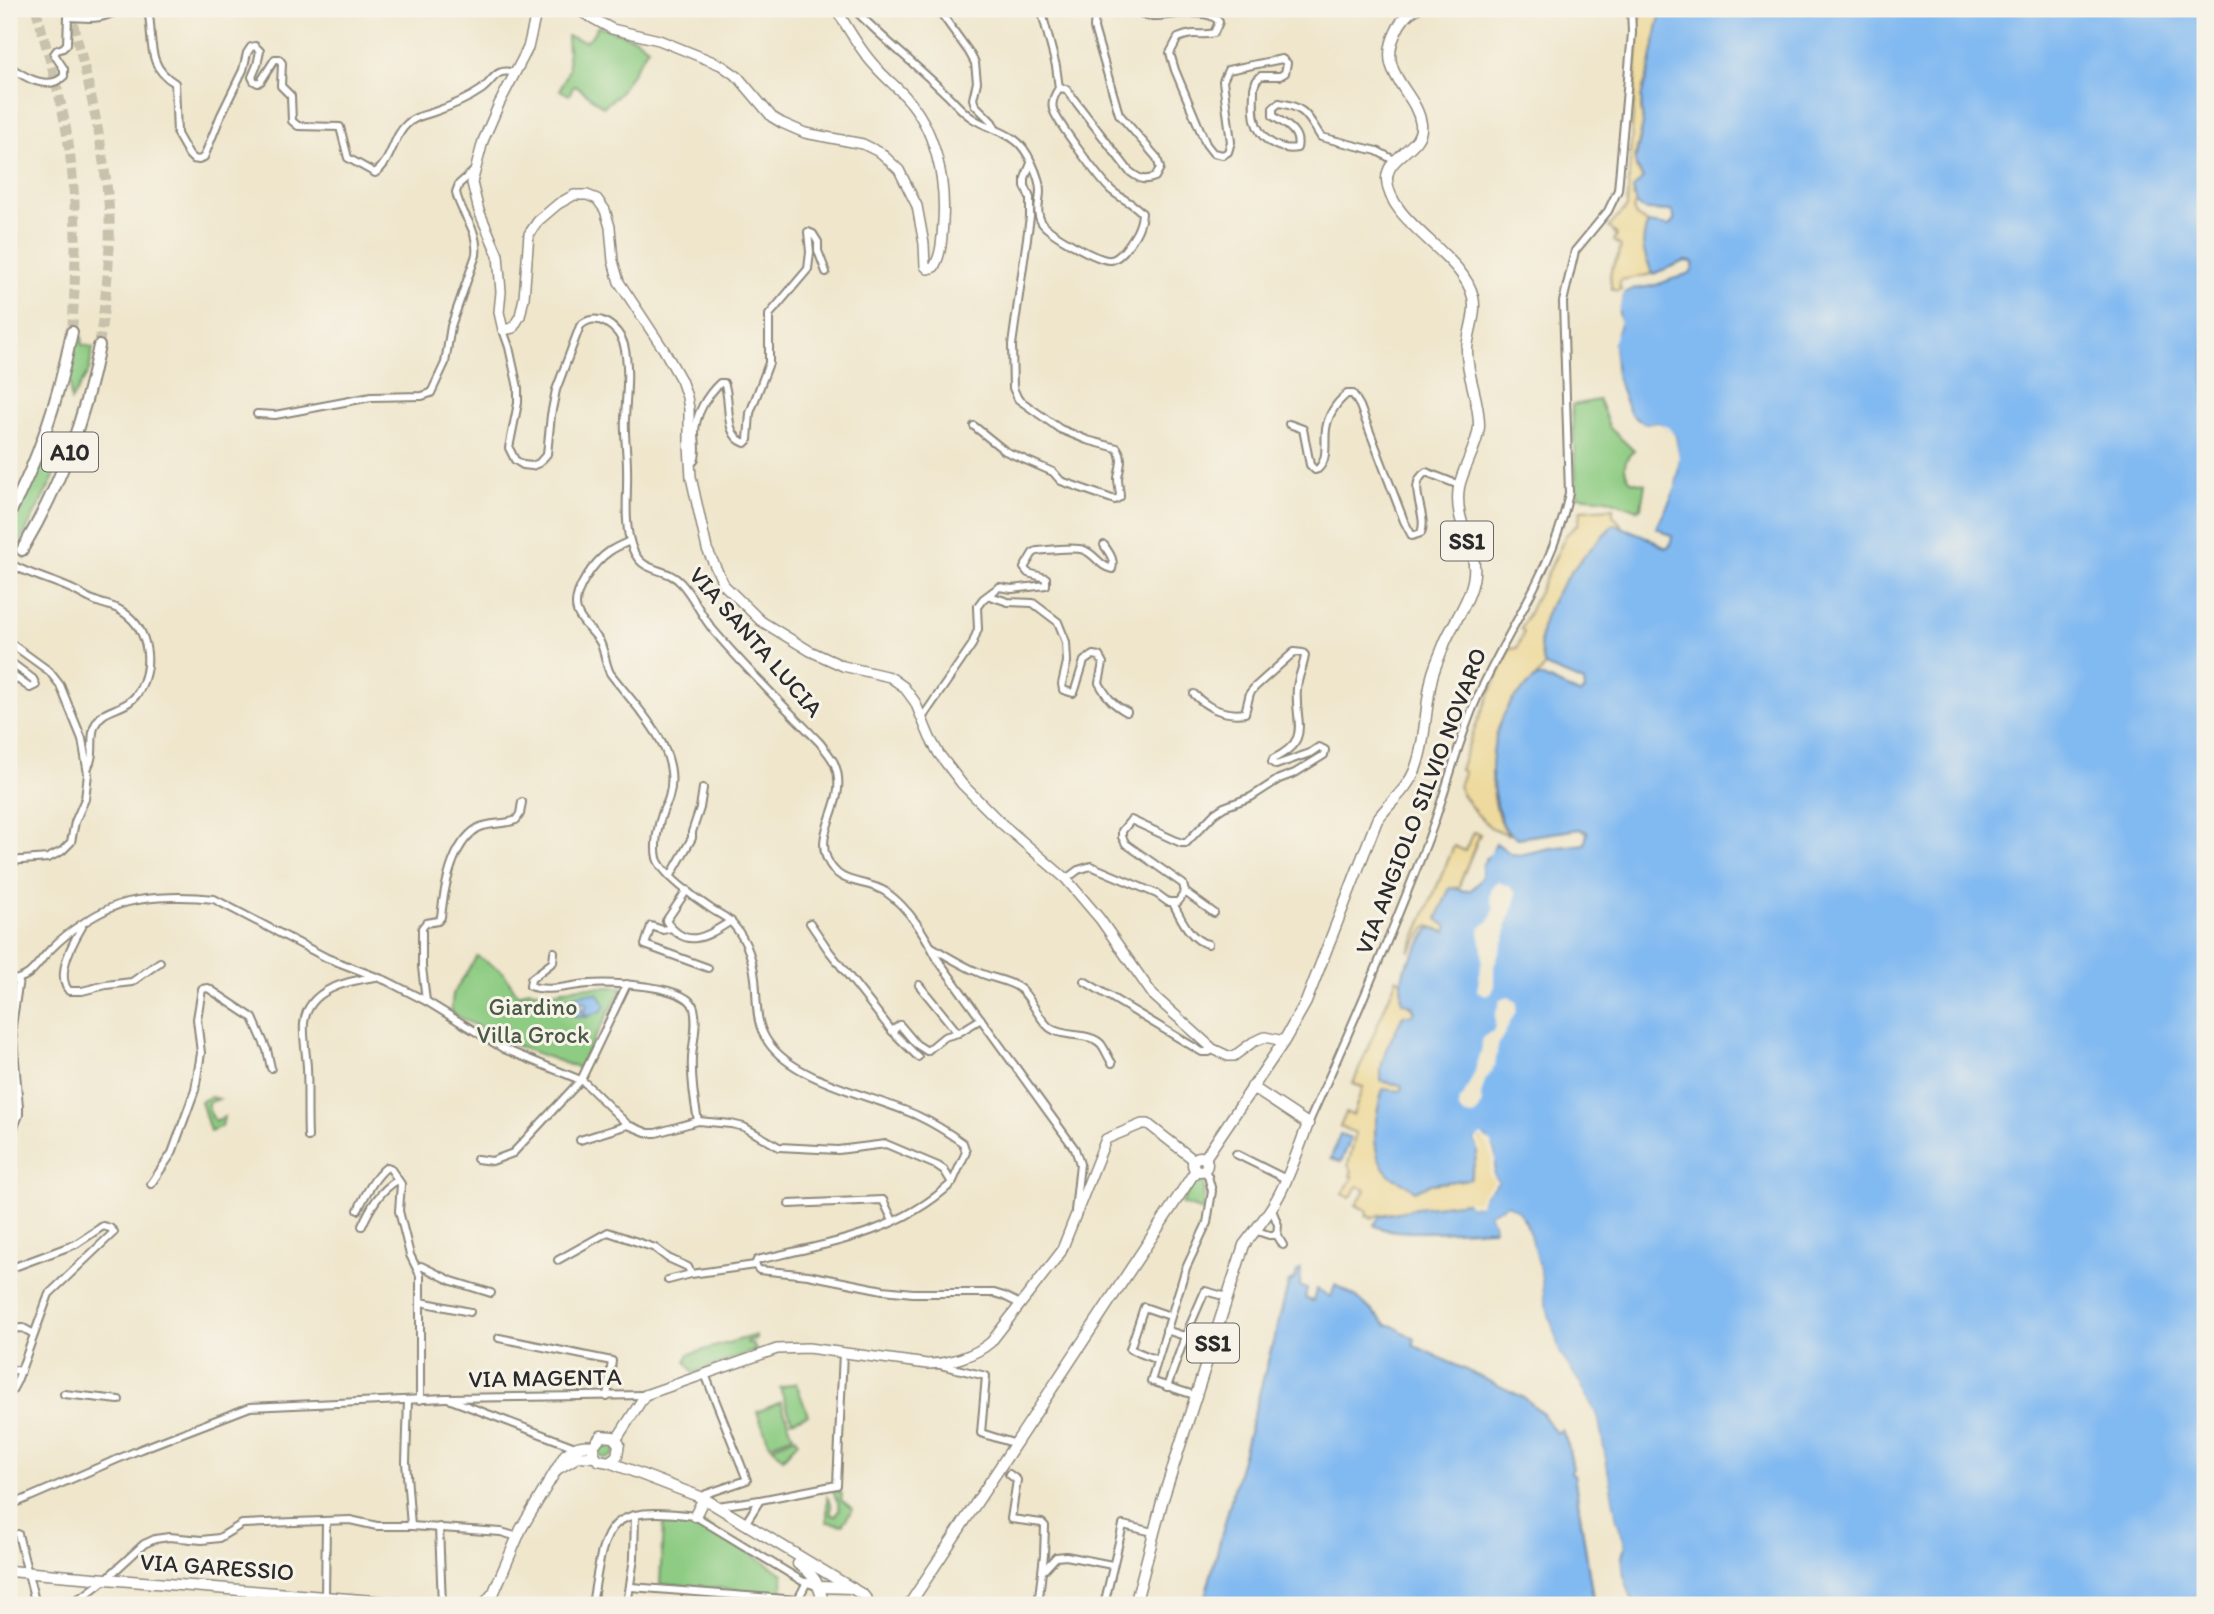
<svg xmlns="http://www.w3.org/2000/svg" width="2214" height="1614" viewBox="0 0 2214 1614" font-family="Itim,sans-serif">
	<rect width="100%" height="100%" fill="#f7f3e8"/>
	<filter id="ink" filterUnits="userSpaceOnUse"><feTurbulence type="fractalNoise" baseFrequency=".0143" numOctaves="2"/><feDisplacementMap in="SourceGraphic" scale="14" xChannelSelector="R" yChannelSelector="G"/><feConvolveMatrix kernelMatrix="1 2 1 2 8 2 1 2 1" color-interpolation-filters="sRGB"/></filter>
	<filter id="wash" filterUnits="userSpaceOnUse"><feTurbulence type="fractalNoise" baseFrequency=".00686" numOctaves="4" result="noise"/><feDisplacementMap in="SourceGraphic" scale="28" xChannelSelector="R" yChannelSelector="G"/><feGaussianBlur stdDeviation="1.57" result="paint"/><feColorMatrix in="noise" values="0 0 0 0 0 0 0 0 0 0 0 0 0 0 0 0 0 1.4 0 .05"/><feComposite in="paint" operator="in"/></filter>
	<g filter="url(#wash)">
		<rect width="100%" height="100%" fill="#efe6cc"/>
		<g fill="#8ecc83" stroke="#5c7c57" stroke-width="2" fill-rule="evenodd">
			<polygon points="598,26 636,39 648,48 619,94 603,107 578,87 574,86 569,95 560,90 569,69 567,36 585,41 590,38"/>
			<polygon points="76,336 82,337 82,345 93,347 89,371 71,401 69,370"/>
			<path d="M1599,400L1610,428L1634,451C1623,459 1622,471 1631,481L1645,484L1641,508L1637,510L1607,499L1577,496L1572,405Z"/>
			<polygon points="58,440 54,477 18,546 9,541 9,526 36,471"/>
			<path d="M477,956L503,972L518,995L529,990L548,993L580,987H623L578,1068L509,1043L451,1013L453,994ZM579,995L605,1005L602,1010L584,1017L570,1015Z"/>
			<polygon points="211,1097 219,1099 208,1103 208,1109 215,1121 224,1117 222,1126 210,1131 201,1101"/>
			<polygon points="1203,1177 1204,1183 1203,1211 1182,1204 1195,1180"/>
			<polygon points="756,1335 756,1339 747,1341 748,1343 753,1344 756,1350 694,1373 686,1361 689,1354"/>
			<polygon points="796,1383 808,1415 792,1421 780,1388"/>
			<polygon points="781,1402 793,1436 770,1445 757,1412"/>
			<polygon points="796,1437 798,1442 783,1458 772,1447"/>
			<circle cx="606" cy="1449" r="9"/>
			<polygon points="835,1488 842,1494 841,1500 853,1509 842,1525 827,1522 827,1497 831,1503 831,1515 836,1516 839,1510 838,1502 833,1491"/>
			<polygon points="679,1521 702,1523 783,1574 782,1593 660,1584 663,1524"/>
		</g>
		<g fill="#eeda9e" stroke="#8c8264" stroke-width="2">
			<path d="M1641,9H1659V14L1661,15L1658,24L1649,71L1643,87L1641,108L1643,124L1635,155L1636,169L1643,178L1633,197L1636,203L1633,209L1636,216L1648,223C1640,244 1644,255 1653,274L1620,280L1619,285L1621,289L1617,291L1612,289C1606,264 1617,268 1621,246L1614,241L1617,235L1609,227L1627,207L1639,23L1642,13Z"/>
			<path d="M1613,508V515L1623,527L1614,524C1583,556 1523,616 1545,666C1537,680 1522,688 1512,701C1490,733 1483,804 1509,835L1490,827L1475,812L1460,791L1459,786L1464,772L1460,770C1473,727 1492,690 1510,649L1517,648L1524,632L1521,629L1566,535L1578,524L1581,510Z"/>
			<polygon points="1473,832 1480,834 1460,883 1460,888 1450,887 1437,919 1448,928 1446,932 1430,926 1426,928 1409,952 1454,846 1465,851"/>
			<path d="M1397,978L1401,982L1402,1002L1412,1006L1415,1012L1413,1014L1403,1016L1391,1041L1385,1083L1401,1085L1402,1088L1400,1091L1383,1090C1378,1106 1371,1146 1381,1161C1390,1173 1406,1179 1414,1191L1431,1184L1470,1179L1475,1162L1477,1137L1491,1143L1498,1182L1480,1205L1470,1206L1467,1202L1378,1215L1372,1218L1366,1215L1368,1211L1356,1205L1365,1190L1358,1186L1350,1198L1342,1194L1353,1177L1350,1176L1352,1171L1348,1165L1356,1133L1340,1127L1346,1113L1353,1115L1363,1087L1353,1084Z"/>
		</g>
		<g fill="#81b9f1" stroke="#56728e" stroke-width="2">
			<path d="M1717,9H2205V1605H1633C1628,1585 1616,1566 1625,1546L1616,1519L1598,1419L1580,1384L1560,1354L1544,1300L1540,1271L1526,1223L1518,1211L1508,1205L1489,1214L1494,1223V1229C1470,1229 1392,1238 1374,1225L1380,1216L1417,1208L1467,1202L1470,1206L1479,1205L1483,1196L1498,1182L1493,1174C1498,1161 1495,1147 1485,1138L1475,1140L1478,1150L1470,1179L1431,1184L1414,1191C1408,1182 1398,1182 1391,1176C1367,1155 1375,1115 1383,1089L1400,1091L1402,1088L1401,1085L1381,1081V1068L1386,1049L1403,1016L1413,1014L1415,1012L1412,1006L1402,1002L1401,982L1405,968L1430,928L1446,932L1448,927L1437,919L1450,887L1465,891L1471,890L1478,883L1481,877V866L1496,843L1511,854L1520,855L1550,848L1585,844L1587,832L1580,829L1518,838C1503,832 1502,822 1498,809C1487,775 1491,728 1513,700C1520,691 1529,684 1537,677H1543L1579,694L1585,690L1584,682L1545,666C1523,616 1583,556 1614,524L1644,536L1666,548L1670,546L1672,536L1656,527C1675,492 1683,477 1675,436L1658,423L1646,424L1630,415L1616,376L1613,344V337L1619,327V307L1624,293L1632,289L1653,286L1690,273L1693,269V262L1685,261L1653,274C1644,255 1639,244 1648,223L1669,226L1674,221V216L1671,211C1651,209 1634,216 1633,189L1643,178L1635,163L1643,124L1641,97L1649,71L1658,24L1661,15L1665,13L1677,14L1712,12Z"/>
			<path d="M590,993L599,994L605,1005L602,1011L586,1017L585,1008L587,1005L583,1001L581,1005L584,1017L564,1012L562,1008C566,996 578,995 590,993Z"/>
			<polygon points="1340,1134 1351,1138 1341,1162 1331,1158"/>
			<polygon points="1301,1269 1300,1286 1307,1289 1305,1298 1313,1301 1317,1289 1331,1297 1335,1285 1357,1297 1387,1325 1391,1325 1415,1339 1413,1345 1525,1398 1542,1413 1556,1433 1562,1430 1568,1445 1573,1469 1571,1470 1571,1473 1574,1474 1594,1605 1203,1605 1289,1282 1295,1279 1297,1272"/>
		</g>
		<g fill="#efe6cc">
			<polygon points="1622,290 1624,293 1618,314 1620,321 1613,344 1616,376 1622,396 1630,415 1637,421 1646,424 1658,423 1668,427 1675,436 1679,457 1675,488 1656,527 1652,526 1672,487 1676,457 1672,437 1666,430 1658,426 1642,426 1628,418 1616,389 1612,376 1609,344 1610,336 1617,321 1615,306"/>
			<polygon points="1496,840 1491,853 1485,858 1481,866 1481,877 1479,880 1470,889 1460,888 1460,886 1469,887 1475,881 1478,876 1477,864 1482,856 1487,851 1491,842"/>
			<polygon points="1499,882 1510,887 1516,893 1515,905 1507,923 1506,935 1494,966 1494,987 1492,993 1487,996 1477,991 1482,960 1482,948 1479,933 1480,927 1490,920 1494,908 1490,897 1491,891 1494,884"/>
			<polygon points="1509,996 1517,1003 1516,1011 1498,1046 1495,1065 1485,1081 1481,1095 1482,1103 1479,1111 1474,1116 1466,1115 1460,1111 1458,1106 1459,1100 1463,1097 1475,1071 1482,1048 1481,1042 1483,1037 1493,1031 1495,1026 1495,1015 1500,1000"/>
			<polygon points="1481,1135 1491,1143 1496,1159 1493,1174 1498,1182 1483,1196 1480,1205 1470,1206 1467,1202 1469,1199 1472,1202 1477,1202 1481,1194 1494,1181 1489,1174 1492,1159 1488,1145 1481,1139 1479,1140 1481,1151 1478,1150 1475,1140"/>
			<polygon points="1508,1205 1518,1211 1525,1223 1534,1248 1540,1271 1544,1300 1560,1354 1580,1384 1598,1419 1616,1519 1625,1546 1621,1554 1623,1575 1633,1605 1630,1605 1620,1575 1618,1554 1621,1545 1613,1520 1594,1420 1577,1386 1557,1355 1541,1301 1537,1272 1522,1225 1515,1214 1508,1209 1494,1215 1498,1222 1495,1232 1494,1223 1489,1214"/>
		</g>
	</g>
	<g filter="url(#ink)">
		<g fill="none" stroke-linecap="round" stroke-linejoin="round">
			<g stroke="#c8c1ac" stroke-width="10" stroke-dasharray="10 5" stroke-linecap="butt">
				<path d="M36,9C49,57 64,106 70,155C78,214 76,273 72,332"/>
				<path d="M69,9C87,74 103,140 109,208C112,254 105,301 99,346"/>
				<polyline points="9,568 22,550"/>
			</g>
			<defs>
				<g id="minor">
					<path d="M148,9C154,38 145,66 175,83L177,134L189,155L193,159L199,160L204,157L221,115L243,70L247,53L251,47L255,46L260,51L257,65L252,77L254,81L258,83L261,81L275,59H279L282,63L281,86L291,96L292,121L298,126L340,127L348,158L375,173C393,160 392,137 407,124C414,117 422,116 431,113C446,108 468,99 481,90C495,80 494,67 516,73"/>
					<path d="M854,9C883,39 915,64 945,93C954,101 961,111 972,118C985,127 1002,130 1015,140C1027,148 1040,177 1040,191C1040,202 1035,212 1042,223C1049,233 1099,262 1111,260C1117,259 1120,255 1124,251C1133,239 1141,229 1142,213C1134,203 1121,199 1111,190C1101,181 1056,121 1053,109C1051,102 1055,94 1059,88L1066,89L1129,171C1138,178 1143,182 1155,177L1160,168L1157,158L1119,114L1094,28L1095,14L1099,9"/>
					<polyline points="938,9 969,52 975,63 977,82 973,99 975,105 992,122 996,130"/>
					<polyline points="1041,9 1056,66 1059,88"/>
					<path d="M1130,9C1137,11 1145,16 1152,16C1169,17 1209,6 1219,22L1214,33C1199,37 1196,30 1178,38L1170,53L1175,70L1206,144L1213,153L1223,155L1228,152L1231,142L1223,81L1228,70L1282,59L1287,63L1285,73L1280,76H1261L1256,81L1254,88C1254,100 1252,117 1258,128C1264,142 1282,151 1297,148C1301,131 1285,124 1273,116V108L1279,103C1306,107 1308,117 1321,137L1377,151L1394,160"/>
					<path d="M9,66C24,77 48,92 64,76V69L54,54L57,50L63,48L67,44L68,17C93,18 97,21 121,9"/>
					<path d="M503,330L509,347L518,388V403L509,448L515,460L523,465L532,466L539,463L547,454L551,415L556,390L580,326C596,310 619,327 624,345C630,370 626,395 625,419C624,435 627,451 627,467C628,491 624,518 630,541C639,577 664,564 681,583C694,597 701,616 714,631C747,670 784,706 820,743C825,750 832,757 835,765C849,801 814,829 827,859C840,888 865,878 886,892C910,909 925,935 938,960L1075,1149L1080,1164L1075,1211"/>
					<path d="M257,414L275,415L371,397L422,396L431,393L445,363L451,326L476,255C479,227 460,215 456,192L459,184L475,170"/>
					<path d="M1289,424L1303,429L1310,465L1315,470L1318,469C1329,458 1324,443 1326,429C1328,416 1336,403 1347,394H1353L1360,406L1404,521L1412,536L1421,533C1429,514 1405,485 1426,472L1459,485"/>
					<path d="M974,426L1005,451L1053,472L1061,481L1115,500L1120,497C1120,491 1118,484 1118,478C1120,466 1124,459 1117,448L1087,440L1060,429L1018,399L1013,388L1012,345L1030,217V198L1025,186V178L1031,163"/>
					<path d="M689,461H694C698,452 695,442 695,433C695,415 707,395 720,383H724C732,400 722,435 745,443L748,440L750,413L769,363V315L808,269L810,252L808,232L813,234L818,242V251L826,272"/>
					<path d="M630,541C623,544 616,547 610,551C595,561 571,592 577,611C581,624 594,631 600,642C605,652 605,663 610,673C636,708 683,749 669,797C668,802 665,806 663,811C658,824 654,845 657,858C661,873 696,899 710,908C717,913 727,917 732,923C749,942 755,966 756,991C757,1010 757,1026 768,1042C795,1082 875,1096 918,1116C933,1123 949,1133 963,1143L966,1152L952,1183"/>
					<path d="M9,563C27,574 49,579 69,588C77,591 85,597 93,600C101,604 110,605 118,609C148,625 154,661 140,689C128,713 104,705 95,725C89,738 96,753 88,767"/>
					<path d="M990,596L1008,602L1033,603L1058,622L1066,642L1067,662L1062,684L1063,690L1073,693L1075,690L1084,661L1093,655L1099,656L1103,663L1099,683C1107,697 1112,704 1127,712"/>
					<polyline points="9,642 49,671 60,685 82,739 88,774 85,799 75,822 71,842 62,851 48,858 9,861"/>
					<polyline points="9,661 33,679 36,685 30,688 9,673"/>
					<path d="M922,718L972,645L978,629L977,607L983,599L999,587L1012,589L1046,585V578L1028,573L1024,568L1033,553L1037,551C1049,550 1074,546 1084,550C1095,554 1100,567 1112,569C1115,559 1109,553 1104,545"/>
					<polyline points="670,877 692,838 692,832 700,808 703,788"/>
					<path d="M1066,879L1078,870L1091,866L1157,894L1168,902H1178L1185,892L1183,884L1126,844L1122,837V831L1131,820L1181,843H1186L1215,813L1224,807L1251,797L1279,779L1295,773L1324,755L1325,750L1319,747L1310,753L1276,765L1272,762L1273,759C1313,739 1294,723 1297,688C1298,676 1304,666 1305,655L1303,653L1294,652L1255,687L1250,693L1245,713C1225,716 1207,708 1194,694"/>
					<path d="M687,890L666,921C687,951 707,936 731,921"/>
					<polyline points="1185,892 1214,913"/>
					<path d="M1173,903C1180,917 1191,941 1208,944"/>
					<polyline points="810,923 829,951 892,1031 918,1057"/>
					<path d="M82,927C73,942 55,975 69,991H82L106,985L132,982L160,962"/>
					<polyline points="671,928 663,930 651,926 645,945 708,968"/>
					<path d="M932,947C948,957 963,966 980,973C991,978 1006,980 1016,986C1030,993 1036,1017 1050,1028C1064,1038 1090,1032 1101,1044C1105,1049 1108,1057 1112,1063"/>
					<path d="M554,952L553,962L531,979L530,986C549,993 569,985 589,984C610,982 689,985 694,1008C698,1025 693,1041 692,1057C691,1078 694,1100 698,1121"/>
					<path d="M9,981C34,977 34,966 50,950C68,931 102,908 128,902C153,896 189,896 214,899L327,958L387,981L426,1001L504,1049L583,1081L628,1125L648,1133H656L698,1121L731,1124L744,1127L779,1147L838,1150L886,1144L938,1166L944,1170L952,1183C897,1234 827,1244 757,1260L755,1265L759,1270L808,1275L883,1290L913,1293H994L1004,1296L1020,1304"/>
					<polyline points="1084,981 1202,1052 1209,1052 1213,1049"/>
					<polyline points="919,985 958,1033"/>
					<path d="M426,1001L422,967V928L426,923L438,921L441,917C444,889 451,844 478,828C490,822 504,825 516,820L520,814L522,802"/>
					<polyline points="892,1031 900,1025 916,1044 927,1051 944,1037 958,1033 981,1019"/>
					<path d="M1308,1124C1350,1032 1389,939 1426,845C1444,799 1455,751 1474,705C1504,634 1554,570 1569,493L1563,302L1575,251L1608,211L1618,190L1632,33L1631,9"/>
					<path d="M308,1137C307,1114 308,1090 307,1067C306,1052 303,1037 304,1023C308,989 347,981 375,977"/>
					<polyline points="9,1140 19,1115 19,1107 12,1026 19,979"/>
					<polyline points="580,1140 628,1125"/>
					<polyline points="1236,1154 1286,1179"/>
					<polyline points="477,1159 492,1161 513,1153 581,1080 627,984"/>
					<polyline points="151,1184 172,1153 195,1090 201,1053 197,1019 202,989 208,988 253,1018 267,1050 271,1068"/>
					<polyline points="789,1204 883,1200 893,1221"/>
					<polyline points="1271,1207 1278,1225 1277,1235"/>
					<path d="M358,1210C365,1195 374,1177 387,1167L390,1168L401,1184L399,1211L410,1255L420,1275V1400"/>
					<path d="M362,1226C370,1208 380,1190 398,1180"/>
					<polyline points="1257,1231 1269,1235 1277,1235"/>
					<polyline points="1277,1235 1283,1245"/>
					<polyline points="558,1260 608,1232 655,1248 668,1258 688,1267 691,1274"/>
					<polyline points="9,1269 76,1244 103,1226 110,1228 114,1232 49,1294 17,1381 9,1396"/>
					<polyline points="417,1269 421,1266 452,1281 491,1293"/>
					<polyline points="668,1280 691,1274 755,1265"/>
					<polyline points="421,1302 470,1312"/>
					<polyline points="9,1329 23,1328 34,1334"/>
					<polyline points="1166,1330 1212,1345"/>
					<polyline points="499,1338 612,1361 607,1397"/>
					<polyline points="1157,1360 1130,1349 1144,1307 1170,1316"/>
					<polyline points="940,1365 986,1376 981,1433 1016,1444"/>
					<polyline points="9,1369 21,1371"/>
					<polyline points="1167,1387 1185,1337 1205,1291 1227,1297"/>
					<polyline points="64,1394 119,1400"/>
					<polyline points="1197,1396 1151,1381 1186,1268 1207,1223 1212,1191 1208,1176 1204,1170"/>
					<polyline points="408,1400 406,1462 411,1526"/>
					<polyline points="451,1400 575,1447"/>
					<polyline points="1009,1474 1017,1480 1011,1519 1042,1523 1045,1526 1044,1555 1038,1605"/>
					<polyline points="703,1498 706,1494 747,1480 705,1374"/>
					<polyline points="760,1500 837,1485 843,1352"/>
					<polyline points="9,1506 141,1449 250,1407 446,1398 645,1395"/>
					<polyline points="717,1506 760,1500 745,1524"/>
					<polyline points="439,1527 442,1605"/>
					<polyline points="18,1534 36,1605"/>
					<polyline points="1044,1570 1056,1557 1066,1556 1112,1565"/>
					<polyline points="631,1587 798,1600"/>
					<polyline points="325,1597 326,1522"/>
					<polyline points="66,1605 85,1595 106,1579 144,1544 155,1539 169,1537 202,1540 219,1538 242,1524 350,1520 377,1526 411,1526 501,1532 518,1537"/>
					<path d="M592,1605C605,1526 603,1504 695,1516L802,1581L819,1587"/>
					<polyline points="627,1605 634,1558 635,1515"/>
					<polyline points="795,1605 807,1582"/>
					<polyline points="1104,1605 1123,1525 1153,1532"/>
				</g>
				<g id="secondary">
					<polyline points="537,9 528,48 499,104 483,141 472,183 479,211 498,255 501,292 499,312 503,330 513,328 520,316 524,298 529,234 538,221 558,204 574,195 587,195 597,199 605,210 610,227 613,261 619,282 664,350 681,380 687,397 689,409 689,446 691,477 707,549 724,585 761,621 810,651 843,666 890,677 904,687 915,702 930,738 939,754 962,784 1001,823 1066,879 1100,919 1153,995 1213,1049 1228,1056 1234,1056 1253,1042 1265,1037 1284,1041"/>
					<path d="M576,9L612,29L659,40L721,65L738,77L772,117L782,123L805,133L863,144L881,153L899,170L917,206L924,244L925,266L928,269L934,267C942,253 942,237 943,221C946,179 935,128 905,96C896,86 884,77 875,66C859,49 848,28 836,9"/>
					<path d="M616,1440L645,1395L777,1349L808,1348L927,1364C948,1364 975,1356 991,1342L1061,1252L1106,1139L1142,1124H1148L1194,1160"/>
				</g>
				<g id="primary">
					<circle cx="1200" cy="1164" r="7"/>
					<path d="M1205,1158L1284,1041L1306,1002L1377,820C1389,803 1407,790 1415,770C1426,741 1425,707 1432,677C1435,665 1441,653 1445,642C1454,621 1472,598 1474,574C1477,545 1453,523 1459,487C1463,467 1477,448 1479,427C1480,400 1466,376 1467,349C1468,332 1477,314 1473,297C1463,254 1389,223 1387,180C1386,155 1424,149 1421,124C1416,90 1375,74 1396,32C1400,23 1407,13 1416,9"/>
					<polyline points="609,1462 617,1456 619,1444 613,1437 601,1436 593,1446 593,1453 598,1460 609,1462 703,1498 863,1595 871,1605"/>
					<polyline points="559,1468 579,1456 595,1457"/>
					<polyline points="695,1516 701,1504"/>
					<path d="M798,1564C814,1573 821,1587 823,1605"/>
					<polyline points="9,1571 421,1605"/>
					<polyline points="819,1587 852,1588"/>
					<path d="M484,1605L494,1592L521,1529L565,1455C575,1447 580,1444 593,1446"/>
					<polyline points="909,1605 1196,1170"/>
					<path d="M1135,1605L1162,1502L1244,1245C1256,1229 1270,1213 1279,1195C1291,1172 1299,1147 1308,1124L1252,1087"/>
				</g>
				<g id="motorway">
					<path d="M9,515C40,457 59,397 72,332"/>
					<path d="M22,550C61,484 84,421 99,346"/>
				</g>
			</defs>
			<use href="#minor" stroke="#8d887c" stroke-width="10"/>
			<use href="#secondary" stroke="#8d887c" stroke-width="12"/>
			<use href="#primary" stroke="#8d887c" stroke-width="13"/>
			<use href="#motorway" stroke="#8d887c" stroke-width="14"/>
			<use href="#minor" stroke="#fff" stroke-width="6"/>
			<use href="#secondary" stroke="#fff" stroke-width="9"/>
			<use href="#primary" stroke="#fff" stroke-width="10"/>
			<use href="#motorway" stroke="#fff" stroke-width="10"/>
		</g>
	</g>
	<g text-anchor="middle" stroke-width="6" stroke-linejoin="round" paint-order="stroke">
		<g fill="#f7f3e8" stroke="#686764" stroke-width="2">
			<rect x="42" y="432.5" width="56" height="39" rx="5"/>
			<rect x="1441" y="521.5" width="52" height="39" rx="5"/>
			<rect x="1187" y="1323.5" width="52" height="39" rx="5"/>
		</g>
		<g font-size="23" font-weight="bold" fill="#2b2b2b">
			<text x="70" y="460">A10</text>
			<text x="1467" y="549">SS1</text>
			<text x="1213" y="1351">SS1</text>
		</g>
		<g font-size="24" fill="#2b2b2b" stroke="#f7f3e8">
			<text transform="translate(756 642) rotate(49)" y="8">VIA SANTA LUCIA</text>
			<text transform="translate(1421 801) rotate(-69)" y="8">VIA ANGIOLO SILVIO NOVARO</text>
			<text transform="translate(545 1378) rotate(-1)" y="8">VIA MAGENTA</text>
			<text transform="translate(217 1567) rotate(4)" y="8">VIA GARESSIO</text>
		</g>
		<g font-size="24" fill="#495b45" stroke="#f7f3e8">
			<text x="533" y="1015">Giardino<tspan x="533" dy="28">Villa Grock</tspan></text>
		</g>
	</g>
	<rect width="2214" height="1614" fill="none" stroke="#f7f3e8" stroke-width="35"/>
</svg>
